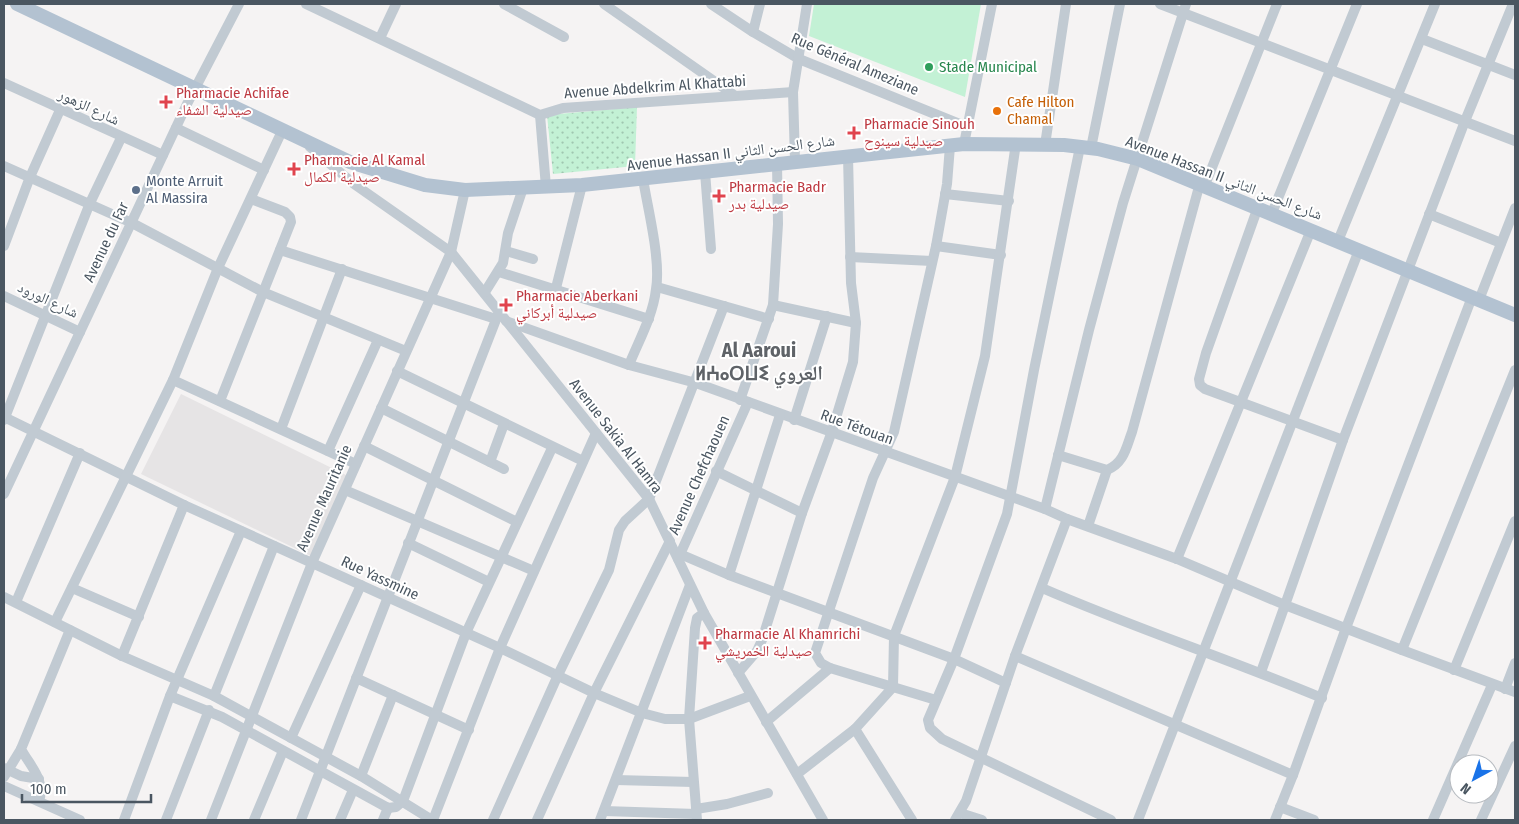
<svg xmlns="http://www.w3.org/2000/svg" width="1519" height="824" viewBox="0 0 1519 824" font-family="'Fira Sans Condensed','Noto Naskh Arabic','Noto Sans Tifinagh',sans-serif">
	<defs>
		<pattern id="park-dots" width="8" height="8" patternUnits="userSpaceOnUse" patternTransform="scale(1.25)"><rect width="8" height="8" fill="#c3f1d5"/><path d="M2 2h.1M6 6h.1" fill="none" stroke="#a0c6b0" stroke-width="1.8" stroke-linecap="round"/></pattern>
	</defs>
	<rect width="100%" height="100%" fill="#f5f3f3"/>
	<polygon fill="#e6e4e5" points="181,394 348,476 311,556 141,474"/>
	<polygon fill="url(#park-dots)" points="637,107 635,166 553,174 547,115"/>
	<polygon fill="#c3f1d5" points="814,4 981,4 965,97 809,36"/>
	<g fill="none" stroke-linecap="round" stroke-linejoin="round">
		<g stroke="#c1cad2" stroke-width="10">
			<polyline points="306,4 540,115 563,108 793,92"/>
			<polyline points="504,4 564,37"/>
			<polyline points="604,4 734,95"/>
			<polyline points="711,4 753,32 799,59 967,127"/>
			<polyline points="1160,4 1515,141"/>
			<polyline points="753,32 760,4"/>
			<polyline points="380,38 396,4"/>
			<polyline points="1422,39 1515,75"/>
			<polyline points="4,83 163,155"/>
			<polyline points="540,115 546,187"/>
			<polyline points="176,128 264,170"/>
			<polyline points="964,144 992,4"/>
			<polyline points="1045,145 1066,4"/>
			<polyline points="310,147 354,184 451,252 649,499 704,613 823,820"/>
			<polyline points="1091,148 1120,4"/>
			<polyline points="795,161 793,92 807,4"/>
			<polyline points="4,166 132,223 263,292 406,351"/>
			<polyline points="705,172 711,249"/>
			<polyline points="1205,185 1277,4"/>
			<polyline points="945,194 1009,201"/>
			<polyline points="1258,207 1206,353 1199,379 1200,385 1205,389 1343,440 1465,121 1513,4"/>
			<polyline points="1272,213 1357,4"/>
			<polyline points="1429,214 1501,243"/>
			<polyline points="1338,241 1435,4"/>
			<polyline points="4,246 30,177 60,110"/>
			<polyline points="936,246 1001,255"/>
			<polyline points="280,250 496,319"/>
			<polyline points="506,251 533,259"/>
			<polyline points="850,257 932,261"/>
			<polyline points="499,272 649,319"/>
			<polyline points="657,287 769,319"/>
			<polyline points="556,288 582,185"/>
			<polyline points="485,292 503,263 508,233 523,188"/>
			<polyline points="4,296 80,332"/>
			<polyline points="1479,300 1515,208"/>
			<polyline points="773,305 856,323"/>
			<polyline points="506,321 629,365 696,383 1045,509 1089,330 1123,203 1186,4"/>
			<path d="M629,365C639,340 653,316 656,289C661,260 648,210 643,179"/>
			<polyline points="397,371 583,461"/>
			<polyline points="173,380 356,464"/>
			<polyline points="740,400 773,305 778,224 777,163"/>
			<polyline points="220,401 291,222 290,217 285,212 251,199"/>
			<polyline points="381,408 504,469"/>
			<polyline points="4,417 184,505 500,648 594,693 642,713 665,719 689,719 750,696"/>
			<polyline points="4,420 90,203 121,138"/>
			<polyline points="794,420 827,316"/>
			<polyline points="281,429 342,269"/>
			<polyline points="1343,440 1285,605 1402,650 1515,370"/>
			<polyline points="364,446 517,522"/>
			<polyline points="328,451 378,340"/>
			<path d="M1058,455L1107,470C1124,463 1126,448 1132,432L1200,183"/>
			<polyline points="490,462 504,424"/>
			<polyline points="716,471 802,513"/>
			<polyline points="345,490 534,571"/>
			<polyline points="4,494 187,104 239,4"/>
			<polyline points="1045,509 1067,519"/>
			<polyline points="1088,526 1107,470"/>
			<polyline points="408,543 489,582"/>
			<polyline points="680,554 729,575 954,659 1007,514 1034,370 1080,147"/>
			<polyline points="678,559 748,402"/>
			<polyline points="1177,559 1311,230"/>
			<polyline points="729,575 780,415"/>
			<polyline points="72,588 139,617"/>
			<path d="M1042,588C1134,628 1229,659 1322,698"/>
			<polyline points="4,597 122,656 214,696 361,776 432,820"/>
			<polyline points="16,602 80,453"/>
			<polyline points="55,622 173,380 218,268 282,131"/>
			<polyline points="1402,650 1515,692"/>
			<polyline points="122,656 184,505"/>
			<polyline points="1015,656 1293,775 1275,820"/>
			<polyline points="1454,670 1515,521"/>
			<polyline points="738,673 757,651 762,640 802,513 831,434 853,362 856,323 851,283 848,156"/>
			<polyline points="356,678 469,730"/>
			<polyline points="1006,683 954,659 928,720 930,728 942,739 1111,820"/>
			<polyline points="1505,689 1515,663"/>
			<polyline points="170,696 222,717 388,808 396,807 403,801 466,633 552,448"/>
			<polyline points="214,696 274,546"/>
			<polyline points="936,700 830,668 821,663 815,653 873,478 894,432 936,246 947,184 950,146"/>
			<polyline points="766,722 830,668"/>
			<polyline points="855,729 893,687 894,636 955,477 985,356 1016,143"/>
			<polyline points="291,738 361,585"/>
			<polyline points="4,768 21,776 39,779"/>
			<polyline points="797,774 855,729 912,820"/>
			<polyline points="1293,775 1346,628 1472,297"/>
			<polyline points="361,776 393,695"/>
			<polyline points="4,777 21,749"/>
			<polyline points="616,780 693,782"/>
			<polyline points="4,786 80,820"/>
			<path d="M39,801C46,780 30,766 21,749L70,630"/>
			<polyline points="1280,807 1314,820"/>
			<polyline points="696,809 727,804 768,793"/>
			<polyline points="604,811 696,814"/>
			<polyline points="960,813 982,820"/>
			<polyline points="124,820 170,696 241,531"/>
			<polyline points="166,820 209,710"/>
			<polyline points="211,820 312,563 451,252 465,190"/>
			<polyline points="254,820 283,751"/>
			<polyline points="301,820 499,312"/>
			<polyline points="340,820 353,790"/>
			<polyline points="383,820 388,808"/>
			<polyline points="433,820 500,648 596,433"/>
			<polyline points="493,820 558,675 609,570 619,530 625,521 649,499 724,306"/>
			<polyline points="537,820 594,693 670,541"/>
			<polyline points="600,820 690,585"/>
			<polyline points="697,820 689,719 695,628 697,618 704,613"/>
			<polyline points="955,820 966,801 1015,656 1067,519 1177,559 1285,605 1261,672"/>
			<polyline points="1138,820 1359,250"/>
			<polyline points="1433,820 1492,685"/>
			<polyline points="1481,820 1515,746"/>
		</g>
		<polyline stroke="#b3c2d1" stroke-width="14" points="17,4 350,162 425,185 465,190 582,185 964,144 1064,145 1098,149 1138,159 1515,315"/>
	</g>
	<circle fill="#2e9e5b" stroke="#fff" stroke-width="2" cx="929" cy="67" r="5"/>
	<g fill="#e0444e" stroke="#fff" stroke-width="2">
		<path d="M163.5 94.5h5v5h5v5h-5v5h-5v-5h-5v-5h5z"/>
		<path d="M851.5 125.5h5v5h5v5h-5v5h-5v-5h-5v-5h5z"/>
		<path d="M291.5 161.5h5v5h5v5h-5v5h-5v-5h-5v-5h5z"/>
		<path d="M716.5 188.5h5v5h5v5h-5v5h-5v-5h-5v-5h5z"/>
		<path d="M503.5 297.5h5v5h5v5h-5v5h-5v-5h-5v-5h5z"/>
		<path d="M702.5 635.5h5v5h5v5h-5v5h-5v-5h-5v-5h5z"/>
	</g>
	<circle fill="#e8710a" stroke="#fff" stroke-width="2" cx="997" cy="111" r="5"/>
	<circle fill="#5c6f8a" stroke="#fff" stroke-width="2" cx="136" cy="190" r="5"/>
	<g text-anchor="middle" stroke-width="4" stroke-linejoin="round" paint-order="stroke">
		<g font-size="15" fill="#4a5661" stroke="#fff">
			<text transform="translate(855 64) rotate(23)" y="5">Rue Général Ameziane</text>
			<text transform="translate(655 87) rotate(-4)" y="5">Avenue Abdelkrim Al Khattabi</text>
			<text transform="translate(89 107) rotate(25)" y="5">شارع الزهور</text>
			<text transform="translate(731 153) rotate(-7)" y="5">Avenue Hassan II شارع الحسن الثاني</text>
			<text transform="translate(1224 178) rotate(21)" y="5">Avenue Hassan II شارع الحسن الثاني</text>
			<text transform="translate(106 242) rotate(-65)" y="5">Avenue du Far</text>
			<text transform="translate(48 300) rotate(25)" y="5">شارع الورود</text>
			<text transform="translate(857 427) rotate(20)" y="5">Rue Tétouan</text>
			<text transform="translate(616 436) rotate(52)" y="5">Avenue Sakia Al Hamra</text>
			<text transform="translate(699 475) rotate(-66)" y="5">Avenue Chefchaouen</text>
			<text transform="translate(324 498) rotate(-66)" y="5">Avenue Mauritanie</text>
			<text transform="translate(380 578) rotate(25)" y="5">Rue Yassmine</text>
		</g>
		<g font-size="15" fill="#27864d" stroke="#fff" text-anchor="start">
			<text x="939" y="72">Stade Municipal</text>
		</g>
		<g font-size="15" fill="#be3a42" stroke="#fff" text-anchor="start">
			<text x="176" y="98">Pharmacie Achifae<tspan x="176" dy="17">صيدلية الشفاء</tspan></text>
			<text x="864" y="129">Pharmacie Sinouh<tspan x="864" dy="17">صيدلية سينوح</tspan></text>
			<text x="304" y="165">Pharmacie Al Kamal<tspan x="304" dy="17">صيدلية الكمال</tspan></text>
			<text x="729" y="192">Pharmacie Badr<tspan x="729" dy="17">صيدلية بدر</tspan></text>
			<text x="516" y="301">Pharmacie Aberkani<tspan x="516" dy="17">صيدلية أبركاني</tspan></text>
			<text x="715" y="639">Pharmacie Al Khamrichi<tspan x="715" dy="17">صيدلية الخمريشي</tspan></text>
		</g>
		<g font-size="15" fill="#c56008" stroke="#fff" text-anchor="start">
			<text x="1007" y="107">Cafe Hilton<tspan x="1007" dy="17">Chamal</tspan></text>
		</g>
		<g font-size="15" fill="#4e5e75" stroke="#fff" text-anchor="start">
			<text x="146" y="186">Monte Arruit<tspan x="146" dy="17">Al Massira</tspan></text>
		</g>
		<g font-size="20" font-weight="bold" fill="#5f6368" stroke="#fff">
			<text x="759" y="357">Al Aaroui<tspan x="759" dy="23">ⵍⵄⴰⵔⵡⵉ العروي</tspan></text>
		</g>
	</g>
	<rect width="1519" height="824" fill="none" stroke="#4a5661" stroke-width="10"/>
	<g transform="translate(1474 779) rotate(220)"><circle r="24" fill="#ffffff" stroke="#b7bbc0"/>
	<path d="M0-4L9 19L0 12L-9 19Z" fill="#1a73e8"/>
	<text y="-8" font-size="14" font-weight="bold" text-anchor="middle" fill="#4a5661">N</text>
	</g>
	<path d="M22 794v8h129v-8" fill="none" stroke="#4a5661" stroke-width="2.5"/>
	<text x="30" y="794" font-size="15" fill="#4a5661" stroke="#ffffff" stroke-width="4" paint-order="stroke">100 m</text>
</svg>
